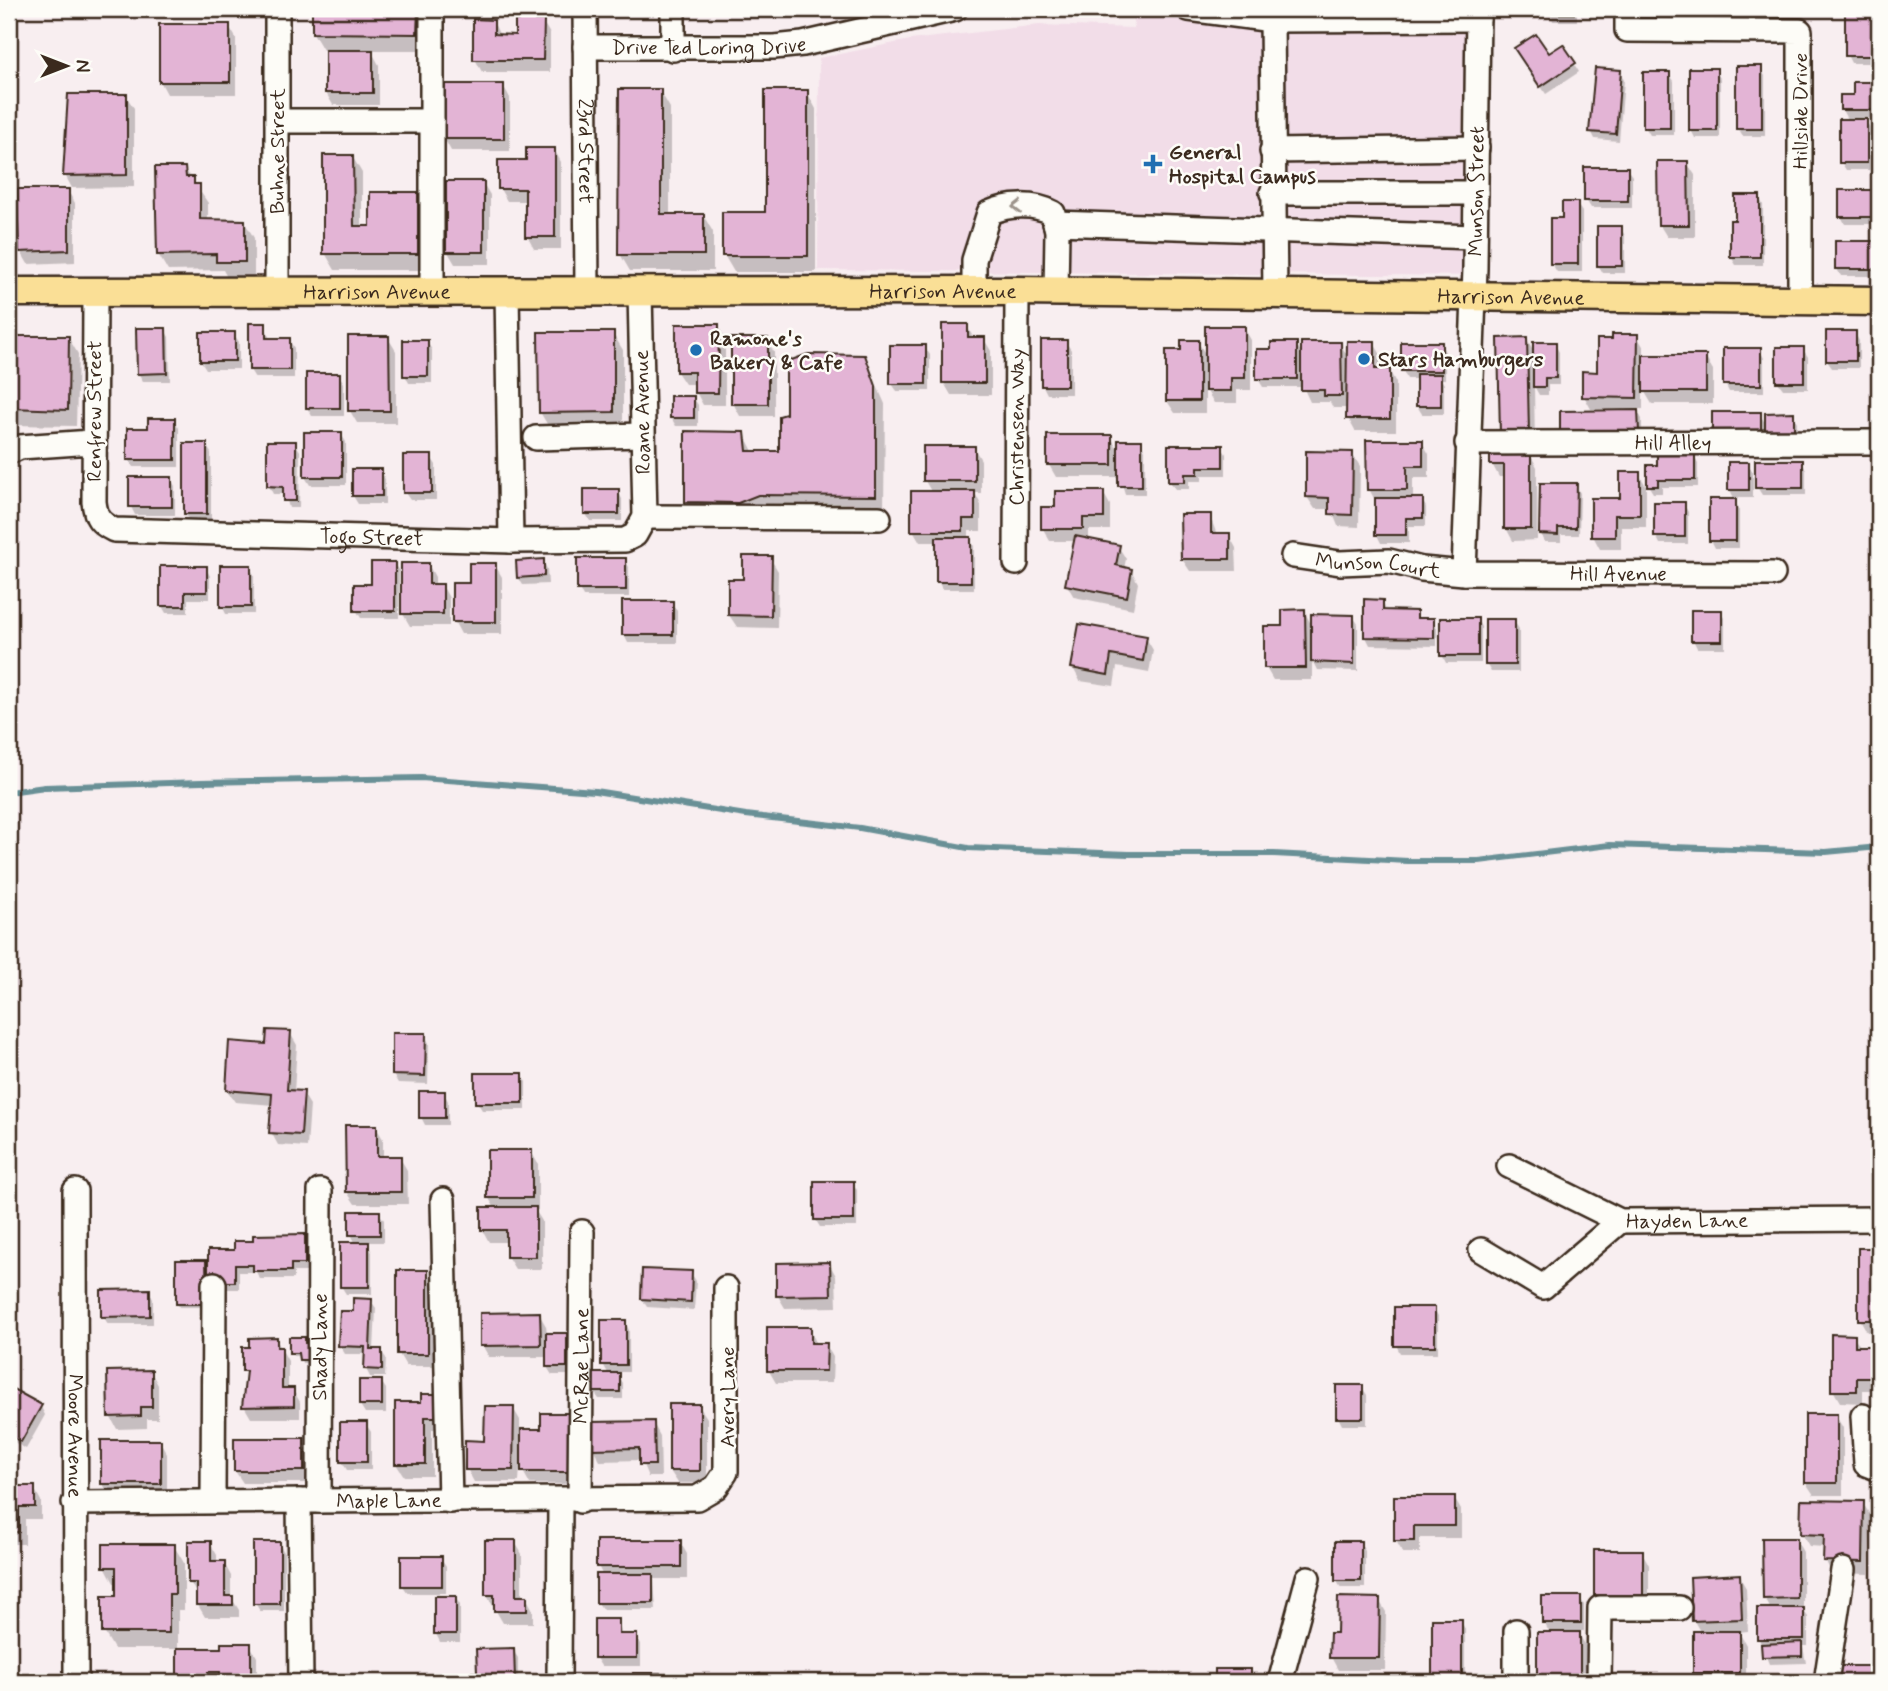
<svg xmlns="http://www.w3.org/2000/svg" width="1888" height="1691" viewBox="0 0 1888 1691" font-family="Mynerve,sans-serif">
	<rect width="100%" height="100%" fill="#f8eef0"/>
	<filter id="ink" filterUnits="userSpaceOnUse"><feTurbulence type="fractalNoise" baseFrequency=".0143" numOctaves="2"/><feDisplacementMap in="SourceGraphic" scale="14" xChannelSelector="R" yChannelSelector="G"/><feConvolveMatrix kernelMatrix="1 2 1 2 8 2 1 2 1" color-interpolation-filters="sRGB"/></filter>
	<g filter="url(#ink)">
		<polygon fill="#f2dde8" points="1134,9 1489,9 1487,276 818,270 819,58 910,40 1039,25 1134,28"/>
		<g fill="#0003">
			<polygon points="67,9 126,9 126,15 70,14"/>
			<polygon points="313,9 426,9 426,50 371,50 379,65 379,105 333,105 326,93 326,50 323,50 313,33"/>
			<polygon points="1549,9 1577,9 1577,21 1553,21"/>
			<polygon points="1872,13 1877,20 1877,63 1851,63 1847,55"/>
			<polygon points="493,21 500,36 516,37 543,22 550,34 550,72 482,72 475,59"/>
			<polygon points="229,26 236,38 236,94 167,94 160,81"/>
			<polygon points="1548,55 1574,64 1579,72 1546,94 1521,56"/>
			<polygon points="1761,68 1765,76 1765,136 1743,136 1738,128"/>
			<polygon points="1715,70 1720,78 1720,138 1695,138 1691,130"/>
			<polygon points="1620,72 1624,80 1619,141 1595,139 1591,131"/>
			<polygon points="1669,73 1674,81 1674,135 1650,135 1645,127"/>
			<polygon points="1855,83 1879,83 1879,118 1864,118 1871,129 1871,170 1846,170 1841,162 1848,121 1842,110 1855,97"/>
			<polygon points="503,85 510,98 510,151 451,151 444,138"/>
			<polygon points="660,91 670,108 670,215 703,215 713,232 713,271 630,271 620,254"/>
			<polygon points="807,92 816,109 816,272 734,272 724,255 767,214"/>
			<polygon points="126,96 134,108 134,187 72,188 65,175 65,141"/>
			<polygon points="554,149 561,162 561,249 534,249 527,236 526,201 507,201 500,189 528,162"/>
			<polygon points="352,156 362,173 362,228 372,227 417,193 426,210 427,270 335,270 325,253"/>
			<polygon points="1687,163 1695,175 1695,237 1667,237 1659,224"/>
			<polygon points="184,168 208,203 208,221 244,221 254,238 254,279 228,279 223,270 168,271 158,254"/>
			<polygon points="1627,169 1632,176 1632,208 1591,208 1586,200"/>
			<polygon points="483,183 490,195 490,264 455,264 448,252"/>
			<polygon points="68,191 75,203 75,262 28,264 21,252"/>
			<polygon points="1841,192 1879,192 1879,224 1845,224 1841,216"/>
			<polygon points="1759,197 1763,205 1763,265 1736,265 1731,257 1737,222"/>
			<polygon points="1577,204 1582,212 1582,272 1557,272 1552,264 1564,220"/>
			<polygon points="1621,228 1625,236 1625,273 1603,273 1598,265"/>
			<polygon points="1837,243 1879,243 1879,276 1841,276 1837,269"/>
			<polygon points="265,324 270,340 289,340 294,348 294,378 255,378 250,370"/>
			<polygon points="718,326 725,338 725,405 703,405 696,392 696,384 685,384 677,372"/>
			<polygon points="967,326 974,339 984,339 991,351 991,395 951,395 944,383"/>
			<polygon points="1244,328 1251,340 1251,390 1237,390 1237,403 1214,403 1205,388 1205,413 1175,413 1167,401 1182,352 1198,342 1207,357"/>
			<polygon points="165,330 169,337 170,381 143,381 138,373"/>
			<polygon points="1855,333 1859,341 1859,368 1832,368 1827,361"/>
			<polygon points="201,334 234,334 239,342 239,369 206,369 201,361"/>
			<polygon points="613,334 623,350 623,428 550,429 540,412"/>
			<polygon points="1637,336 1644,348 1644,357 1705,357 1713,370 1713,404 1652,404 1643,389 1643,409 1636,409 1642,419 1642,439 1605,412 1605,409 1591,409 1584,396 1599,373"/>
			<polygon points="68,337 78,354 76,426 9,425 9,338"/>
			<polygon points="388,338 396,351 396,423 357,423 350,411"/>
			<polygon points="766,339 774,352 774,416 740,416 733,403"/>
			<polygon points="1526,339 1535,354 1555,344 1559,352 1559,385 1548,385 1548,395 1539,395 1534,386 1535,446 1509,447"/>
			<polygon points="427,342 432,350 432,383 409,383 405,375"/>
			<polygon points="1066,342 1071,350 1071,394 1047,394 1043,386"/>
			<polygon points="1374,343 1381,355 1381,370 1389,370 1396,383 1396,431 1355,431 1348,418 1348,408 1333,408 1330,402 1310,402 1303,387 1263,387 1258,379 1273,351 1296,344 1302,354 1340,344 1349,358"/>
			<polygon points="1441,344 1445,352 1445,379 1441,379 1444,384 1444,414 1422,414 1417,406 1417,379 1407,379 1403,371"/>
			<polygon points="925,347 930,355 930,391 897,391 892,384"/>
			<polygon points="1803,349 1808,357 1808,389 1783,389 1778,382"/>
			<polygon points="1760,350 1764,358 1764,392 1729,392 1725,384"/>
			<polygon points="864,356 885,404 884,513 696,518 687,502 744,434 754,453 781,453"/>
			<polygon points="339,375 344,383 344,416 312,416 307,408"/>
			<polygon points="693,397 698,405 698,426 676,426 671,418"/>
			<polygon points="1760,414 1767,427 1793,414 1797,422 1797,438 1772,438 1764,425 1764,440 1718,440"/>
			<polygon points="174,420 179,428 179,467 133,467 129,459 149,430"/>
			<polygon points="341,434 346,442 346,485 310,485 305,477"/>
			<polygon points="1111,437 1120,453 1141,442 1145,450 1145,494 1125,494 1120,477 1056,477 1049,465"/>
			<polygon points="1422,442 1429,454 1429,478 1413,478 1413,500 1422,500 1426,507 1426,526 1409,526 1409,543 1381,543 1377,535 1376,502 1369,489"/>
			<polygon points="295,443 300,451 299,508 289,508 285,494 273,494 269,486"/>
			<polygon points="206,445 211,453 211,521 190,521 185,514"/>
			<polygon points="1222,447 1226,454 1226,475 1202,475 1202,481 1189,481 1189,489 1175,489 1170,482"/>
			<polygon points="974,448 981,460 981,493 975,493 981,505 981,531 969,531 969,538 974,546 974,589 942,589 938,581 938,542 920,542 913,530 932,493 925,481"/>
			<polygon points="1352,454 1360,466 1359,527 1338,526 1331,509 1315,509 1307,497"/>
			<polygon points="1530,454 1537,467 1537,540 1513,541 1506,528 1506,477 1499,477 1492,464"/>
			<polygon points="1694,456 1698,464 1698,487 1662,487 1662,493 1653,493 1648,485 1659,467"/>
			<polygon points="431,457 436,465 436,500 410,500 405,493"/>
			<polygon points="1802,462 1806,470 1806,495 1762,495 1757,487"/>
			<polygon points="1748,464 1753,472 1753,498 1734,498 1730,490"/>
			<polygon points="381,471 385,479 385,504 358,504 353,496"/>
			<polygon points="1639,474 1646,486 1646,527 1621,527 1621,549 1600,549 1593,536"/>
			<polygon points="171,479 175,486 175,515 135,515 131,507"/>
			<polygon points="1576,485 1580,493 1579,535 1561,535 1561,542 1545,542 1541,534"/>
			<polygon points="618,491 622,499 622,521 590,521 586,514"/>
			<polygon points="1103,492 1110,505 1110,530 1089,530 1089,541 1118,546 1126,559 1124,569 1131,570 1138,583 1133,609 1074,597 1067,585 1076,541 1050,541 1043,529 1057,508"/>
			<polygon points="1735,501 1739,509 1739,548 1715,548 1711,540"/>
			<polygon points="1684,504 1688,512 1688,544 1660,544 1656,536"/>
			<polygon points="1210,516 1217,535 1229,535 1236,548 1237,571 1190,571 1182,559"/>
			<polygon points="770,558 778,571 777,628 737,627 729,615 745,581"/>
			<polygon points="625,559 629,567 629,597 583,597 579,589"/>
			<polygon points="543,561 547,569 548,584 523,585 518,577"/>
			<polygon points="394,564 399,571 399,618 361,618 356,610 372,585"/>
			<polygon points="428,564 435,577 435,585 442,585 449,598 449,626 410,626 403,614"/>
			<polygon points="495,565 502,577 502,634 461,634 454,621 470,585"/>
			<polygon points="250,567 254,575 254,614 226,614 222,606"/>
			<polygon points="206,568 210,576 210,599 188,599 188,613 166,613 162,606"/>
			<polygon points="1382,602 1387,612 1416,613 1420,620 1433,620 1437,628 1437,646 1370,645 1366,637"/>
			<polygon points="672,603 677,611 677,643 628,643 624,635"/>
			<polygon points="1304,611 1312,626 1353,616 1358,624 1358,671 1317,670 1312,660 1312,680 1273,680 1266,668 1284,628"/>
			<polygon points="1721,612 1725,620 1725,648 1697,648 1693,640"/>
			<polygon points="1477,619 1481,627 1481,663 1446,663 1442,655"/>
			<polygon points="1514,621 1519,629 1519,672 1491,672 1486,664"/>
			<polygon points="1146,638 1153,650 1149,673 1117,667 1114,686 1080,681 1073,668"/>
			<polygon points="290,1033 297,1045 294,1092 302,1092 310,1105 307,1147 278,1145 271,1132 273,1105 235,1102 227,1090 268,1046"/>
			<polygon points="425,1035 429,1043 428,1084 398,1083 393,1075"/>
			<polygon points="522,1074 526,1082 526,1110 482,1110 477,1102"/>
			<polygon points="444,1093 448,1101 448,1125 425,1125 421,1117"/>
			<polygon points="376,1127 383,1139 383,1158 400,1158 407,1170 408,1204 355,1204 347,1192"/>
			<polygon points="531,1151 538,1164 538,1210 535,1210 542,1221 542,1269 515,1269 507,1256 507,1242 489,1242 482,1229 495,1208 488,1197"/>
			<polygon points="853,1183 857,1190 857,1227 820,1227 815,1219"/>
			<polygon points="379,1213 384,1220 384,1242 367,1242 372,1252 372,1294 346,1294 341,1286 356,1244 351,1234"/>
			<polygon points="304,1236 308,1244 308,1272 294,1272 294,1279 260,1279 256,1272 239,1272 239,1289 215,1289 208,1307 179,1307 177,1303 205,1262 210,1270 235,1252"/>
			<polygon points="1860,1250 1879,1250 1879,1332 1867,1332 1860,1319"/>
			<polygon points="829,1263 836,1276 837,1307 785,1308 778,1296"/>
			<polygon points="427,1272 434,1284 434,1366 406,1366 399,1354"/>
			<polygon points="691,1273 696,1281 694,1310 647,1307 642,1299"/>
			<polygon points="149,1291 153,1299 153,1324 108,1324 103,1316"/>
			<polygon points="371,1301 376,1308 374,1350 381,1351 386,1358 385,1377 370,1377 366,1369 366,1354 345,1354 340,1346 354,1313"/>
			<polygon points="1434,1308 1438,1316 1438,1353 1400,1353 1396,1345"/>
			<polygon points="539,1314 546,1326 547,1335 566,1335 570,1343 570,1375 552,1375 547,1367 547,1357 489,1357 482,1345"/>
			<polygon points="625,1322 629,1330 629,1372 617,1372 623,1383 623,1399 599,1399 594,1392 609,1375 603,1364"/>
			<polygon points="810,1329 817,1345 826,1345 833,1357 832,1383 776,1383 769,1371"/>
			<polygon points="1854,1336 1861,1348 1879,1348 1879,1390 1863,1390 1863,1403 1840,1402 1833,1390"/>
			<polygon points="276,1339 288,1361 288,1390 293,1390 300,1402 300,1418 251,1418 244,1406 247,1377 244,1371"/>
			<polygon points="304,1339 305,1342 313,1363 302,1363 300,1356 293,1356 291,1352"/>
			<polygon points="151,1372 158,1385 158,1419 147,1419 147,1428 117,1429 110,1416"/>
			<polygon points="360,1381 381,1381 386,1389 386,1413 365,1413 360,1405"/>
			<polygon points="1362,1387 1367,1395 1367,1425 1342,1425 1338,1417"/>
			<polygon points="12,1391 41,1407 45,1415 26,1449 9,1439 9,1396"/>
			<polygon points="423,1403 451,1429 432,1429 432,1476 404,1476 396,1464"/>
			<polygon points="699,1406 707,1418 707,1483 678,1483 670,1471"/>
			<polygon points="513,1408 520,1420 520,1430 543,1430 543,1414 576,1484 530,1484 520,1466 519,1482 474,1482 467,1469"/>
			<polygon points="1836,1416 1843,1428 1843,1495 1814,1495 1806,1483"/>
			<polygon points="1870,1416 1879,1416 1879,1460 1877,1460"/>
			<polygon points="653,1423 660,1436 661,1477 648,1477 641,1460 600,1461 593,1448"/>
			<polygon points="366,1424 371,1432 371,1470 347,1470 342,1462"/>
			<polygon points="235,1440 303,1440 310,1452 310,1483 243,1483 235,1471"/>
			<polygon points="160,1441 167,1454 167,1496 110,1496 103,1484"/>
			<polygon points="9,1464 13,1472 13,1488 34,1488 41,1501 41,1519 25,1519 25,1544 9,1544"/>
			<polygon points="1396,1498 1454,1498 1461,1510 1461,1538 1420,1538 1420,1553 1403,1553 1396,1541"/>
			<polygon points="1863,1503 1870,1515 1869,1574 1832,1573 1825,1560 1825,1547 1809,1546 1802,1534"/>
			<polygon points="1796,1540 1803,1552 1803,1610 1808,1617 1808,1646 1803,1646 1806,1663 1769,1664 1759,1639 1771,1610 1765,1598"/>
			<polygon points="515,1542 522,1554 522,1597 526,1597 533,1610 533,1623 503,1623 486,1594"/>
			<polygon points="680,1542 687,1554 687,1579 654,1579 656,1610 603,1610 598,1603 603,1576 598,1566"/>
			<polygon points="210,1543 217,1555 217,1563 224,1563 231,1576 231,1597 239,1610 239,1617 205,1617 198,1605 197,1595 190,1582"/>
			<polygon points="1360,1543 1365,1551 1365,1588 1341,1588 1336,1580"/>
			<polygon points="279,1544 284,1552 284,1611 260,1611 255,1603"/>
			<polygon points="174,1546 184,1563 184,1610 178,1610 178,1649 114,1649 104,1632 118,1597 118,1583 114,1583 105,1566"/>
			<polygon points="1642,1552 1649,1565 1649,1607 1603,1607 1596,1594"/>
			<polygon points="441,1558 446,1566 446,1593 408,1593 403,1586"/>
			<polygon points="1739,1576 1746,1588 1748,1631 1739,1632 1746,1645 1746,1682 1700,1682 1695,1673 1701,1633 1694,1621"/>
			<polygon points="455,1597 460,1605 460,1642 440,1642 436,1634"/>
			<polygon points="1580,1597 1584,1605 1584,1631 1577,1631 1586,1646 1586,1682 1539,1682 1550,1633 1544,1623"/>
			<polygon points="1379,1600 1386,1612 1385,1670 1338,1670 1331,1657"/>
			<polygon points="618,1620 622,1636 636,1636 641,1644 641,1666 601,1666 596,1658"/>
			<polygon points="1461,1621 1465,1629 1465,1682 1437,1682 1433,1676"/>
			<polygon points="250,1645 257,1657 257,1682 179,1682 179,1650 223,1649"/>
			<polygon points="513,1650 518,1658 518,1682 455,1682 455,1675 478,1674"/>
			<polygon points="1841,1667 1867,1668 1871,1682 1841,1682"/>
			<polygon points="1217,1671 1250,1671 1254,1682 1217,1682"/>
		</g>
		<g fill="none" stroke-linecap="round" stroke-linejoin="round">
			<polyline stroke="#699096" stroke-width="6" points="9,792 45,787 201,782 421,778 595,791 746,815 860,828 968,848 1129,854 1274,854 1408,861 1479,861 1610,845 1826,852 1879,847"/>
		</g>
		<g fill="#e3b4d5" stroke="#3b2a1e" stroke-width="2">
			<polygon points="312,9 418,9 417,34 312,33"/>
			<rect x="1547" y="9" width="27" height="5"/>
			<rect x="1845" y="11" width="28" height="45"/>
			<polygon points="473,19 494,20 494,34 515,35 515,20 544,20 543,60 473,60"/>
			<rect x="159" y="24" width="71" height="58"/>
			<polygon points="1536,34 1549,53 1563,44 1576,63 1540,87 1514,48"/>
			<rect x="325" y="50" width="48" height="43"/>
			<rect x="1736" y="66" width="26" height="63"/>
			<polygon points="1595,68 1621,70 1616,134 1589,132"/>
			<rect x="1689" y="68" width="28" height="63"/>
			<rect x="1643" y="72" width="27" height="56"/>
			<polygon points="1853,82 1879,82 1879,110 1840,110 1840,95 1853,95"/>
			<rect x="442" y="84" width="62" height="55"/>
			<polygon points="619,89 661,89 661,214 704,214 704,255 618,255"/>
			<polygon points="765,90 808,90 808,256 722,256 722,212 765,212"/>
			<polygon points="68,94 127,94 127,175 63,176"/>
			<rect x="1839" y="119" width="28" height="44"/>
			<polygon points="526,148 555,148 555,237 525,237 525,189 498,189 498,160 526,160"/>
			<polygon points="323,155 353,155 354,226 370,226 370,192 418,192 418,254 323,254"/>
			<polygon points="1657,161 1688,161 1689,225 1658,225"/>
			<polygon points="155,167 185,167 186,177 194,177 194,184 200,184 200,219 245,220 245,262 216,262 216,254 157,255"/>
			<rect x="1584" y="167" width="44" height="34"/>
			<rect x="446" y="181" width="38" height="71"/>
			<polygon points="17,189 69,189 69,250 19,252"/>
			<rect x="1839" y="190" width="40" height="27"/>
			<polygon points="1735,195 1760,195 1760,257 1730,257 1730,220 1735,220"/>
			<polygon points="1562,202 1578,202 1578,264 1550,264 1550,218 1562,218"/>
			<rect x="1597" y="226" width="25" height="40"/>
			<rect x="1835" y="241" width="44" height="28"/>
			<polygon points="249,323 266,323 266,338 290,338 290,370 249,370"/>
			<polygon points="676,324 719,324 718,393 694,393 694,372 676,372"/>
			<polygon points="942,324 968,324 968,337 985,337 985,383 942,383"/>
			<polygon points="1205,326 1245,326 1245,378 1231,378 1231,391 1205,391"/>
			<polygon points="136,328 166,328 167,373 137,374"/>
			<rect x="1826" y="331" width="30" height="30"/>
			<rect x="200" y="332" width="35" height="29"/>
			<polygon points="538,332 614,332 614,412 539,413"/>
			<polygon points="1612,334 1638,334 1637,398 1582,397 1582,371 1597,372 1597,339 1612,339"/>
			<polygon points="9,336 69,336 68,410 9,408"/>
			<polygon points="348,336 389,336 390,411 348,411"/>
			<polygon points="1527,337 1529,434 1500,435 1498,338"/>
			<rect x="731" y="338" width="37" height="66"/>
			<rect x="403" y="340" width="25" height="36"/>
			<rect x="1041" y="340" width="26" height="46"/>
			<polygon points="1181,340 1199,340 1199,401 1166,401 1166,350 1181,350"/>
			<polygon points="1347,341 1375,341 1375,369 1390,369 1390,419 1346,419"/>
			<polygon points="1271,342 1297,342 1297,379 1256,379 1256,349 1271,349"/>
			<polygon points="1301,342 1341,342 1342,396 1324,396 1324,390 1301,390"/>
			<rect x="1401" y="342" width="41" height="29"/>
			<polygon points="1533,342 1556,342 1556,378 1545,378 1545,387 1533,387"/>
			<rect x="890" y="345" width="36" height="39"/>
			<rect x="1776" y="347" width="28" height="35"/>
			<rect x="1723" y="348" width="38" height="37"/>
			<polygon points="808,354 865,355 876,386 876,496 758,495 738,503 685,502 685,431 745,432 747,451 779,451 779,416 786,414 786,362"/>
			<rect x="1643" y="355" width="63" height="37"/>
			<rect x="306" y="373" width="34" height="35"/>
			<rect x="1416" y="374" width="25" height="32"/>
			<rect x="670" y="396" width="24" height="22"/>
			<polygon points="1638,410 1639,432 1560,433 1560,411"/>
			<rect x="1712" y="412" width="49" height="21"/>
			<polygon points="1794,412 1794,431 1765,431 1765,413"/>
			<polygon points="148,418 175,418 175,460 127,460 127,428 148,428"/>
			<rect x="304" y="432" width="38" height="45"/>
			<rect x="1047" y="435" width="65" height="30"/>
			<rect x="1118" y="440" width="24" height="46"/>
			<polygon points="1366,440 1423,440 1423,466 1407,466 1407,490 1367,490"/>
			<polygon points="267,441 296,441 296,501 283,501 283,487 267,486"/>
			<rect x="184" y="443" width="23" height="71"/>
			<polygon points="1168,445 1223,445 1223,467 1198,467 1198,474 1185,474 1185,482 1168,482"/>
			<rect x="923" y="446" width="52" height="35"/>
			<polygon points="1306,451 1353,452 1352,515 1329,514 1329,498 1306,497"/>
			<polygon points="1490,453 1531,453 1531,529 1504,529 1504,465 1490,465"/>
			<polygon points="1657,454 1695,454 1695,480 1658,480 1658,486 1647,486 1647,465 1657,465"/>
			<rect x="403" y="455" width="29" height="38"/>
			<rect x="1755" y="460" width="48" height="28"/>
			<rect x="1728" y="462" width="21" height="28"/>
			<rect x="352" y="469" width="30" height="27"/>
			<polygon points="1620,472 1640,472 1640,515 1615,515 1615,537 1591,537 1591,498 1620,498"/>
			<rect x="129" y="477" width="43" height="30"/>
			<polygon points="1540,483 1577,483 1576,528 1558,528 1558,535 1539,534"/>
			<rect x="584" y="489" width="35" height="25"/>
			<polygon points="911,491 975,491 975,519 963,519 963,531 911,531"/>
			<polygon points="1055,491 1104,491 1104,518 1083,518 1083,529 1041,529 1041,507 1055,507"/>
			<polygon points="1375,498 1423,498 1423,518 1406,518 1406,535 1375,535"/>
			<rect x="1709" y="499" width="27" height="42"/>
			<rect x="1654" y="502" width="31" height="35"/>
			<polygon points="1180,514 1211,514 1211,533 1230,533 1230,559 1181,559"/>
			<polygon points="1075,536 1120,545 1116,565 1132,569 1127,597 1065,585"/>
			<rect x="936" y="537" width="35" height="45"/>
			<polygon points="743,556 772,556 771,616 728,615 728,579 743,579"/>
			<rect x="577" y="558" width="49" height="32"/>
			<polygon points="544,559 544,576 517,578 516,561"/>
			<polygon points="371,562 395,562 395,611 354,611 354,584 371,584"/>
			<polygon points="401,563 429,563 429,584 443,584 443,614 401,614"/>
			<polygon points="469,563 496,563 496,622 452,622 452,583 469,583"/>
			<rect x="220" y="565" width="31" height="42"/>
			<polygon points="160,566 207,566 207,592 185,592 185,606 160,606"/>
			<polygon points="1364,599 1383,600 1383,610 1417,611 1417,618 1434,618 1434,638 1364,637"/>
			<rect x="622" y="601" width="51" height="34"/>
			<polygon points="1305,609 1306,668 1264,668 1264,626 1282,626 1282,610"/>
			<rect x="1691" y="610" width="31" height="31"/>
			<polygon points="1311,614 1354,615 1354,664 1311,662"/>
			<rect x="1440" y="618" width="38" height="38"/>
			<rect x="1485" y="619" width="30" height="46"/>
			<polygon points="1079,624 1147,636 1143,661 1111,655 1108,675 1071,668"/>
			<polygon points="267,1030 291,1031 287,1090 304,1091 301,1135 269,1133 272,1094 226,1090 229,1041 266,1044"/>
			<polygon points="392,1033 426,1033 425,1076 392,1075"/>
			<rect x="475" y="1073" width="48" height="30"/>
			<rect x="419" y="1091" width="26" height="27"/>
			<polygon points="345,1125 377,1125 377,1156 401,1156 401,1192 346,1192"/>
			<rect x="487" y="1150" width="45" height="48"/>
			<rect x="814" y="1181" width="40" height="39"/>
			<polygon points="481,1207 536,1207 536,1257 506,1257 506,1230 481,1230"/>
			<rect x="349" y="1211" width="31" height="24"/>
			<polygon points="305,1234 305,1264 291,1264 291,1271 253,1271 253,1265 235,1265 235,1282 208,1282 208,1250 234,1250 234,1241 253,1241 253,1235"/>
			<rect x="340" y="1242" width="29" height="45"/>
			<rect x="1858" y="1248" width="21" height="72"/>
			<polygon points="176,1260 206,1260 207,1304 176,1304"/>
			<polygon points="830,1262 831,1295 776,1296 776,1263"/>
			<polygon points="642,1269 692,1271 691,1302 641,1299"/>
			<rect x="397" y="1270" width="31" height="84"/>
			<polygon points="150,1289 150,1316 101,1317 101,1290"/>
			<polygon points="353,1298 372,1299 370,1349 382,1349 382,1370 364,1369 365,1347 338,1346 340,1311 353,1311"/>
			<rect x="1394" y="1307" width="41" height="39"/>
			<polygon points="540,1312 541,1345 480,1346 480,1313"/>
			<rect x="601" y="1320" width="25" height="45"/>
			<polygon points="767,1327 811,1327 811,1343 827,1343 826,1371 767,1371"/>
			<rect x="546" y="1333" width="21" height="34"/>
			<polygon points="1831,1334 1855,1335 1855,1346 1879,1346 1879,1378 1857,1378 1857,1391 1831,1391"/>
			<polygon points="277,1337 277,1347 282,1347 282,1388 294,1388 294,1406 242,1407 246,1371 242,1371 242,1347 249,1347 249,1338"/>
			<polygon points="289,1337 305,1337 305,1343 312,1343 312,1360 299,1360 298,1353 289,1353"/>
			<polygon points="152,1370 152,1407 141,1407 141,1416 108,1417 107,1371"/>
			<rect x="592" y="1373" width="28" height="19"/>
			<rect x="359" y="1380" width="23" height="25"/>
			<rect x="1336" y="1385" width="27" height="33"/>
			<polygon points="11,1388 42,1405 21,1442 9,1435"/>
			<polygon points="421,1394 444,1394 444,1417 425,1417 425,1464 395,1464 395,1402 421,1402"/>
			<rect x="669" y="1404" width="31" height="67"/>
			<polygon points="485,1406 514,1406 513,1470 465,1470 465,1440 484,1441"/>
			<polygon points="541,1413 570,1413 570,1472 521,1472 521,1429 541,1429"/>
			<rect x="1805" y="1414" width="32" height="69"/>
			<rect x="1868" y="1414" width="11" height="34"/>
			<polygon points="654,1421 655,1465 639,1465 639,1448 591,1449 590,1422"/>
			<rect x="340" y="1422" width="27" height="40"/>
			<rect x="234" y="1438" width="70" height="33"/>
			<rect x="101" y="1440" width="60" height="44"/>
			<polygon points="9,1486 35,1486 35,1507 19,1507 19,1532 9,1532"/>
			<polygon points="1394,1496 1455,1496 1455,1526 1414,1526 1414,1541 1394,1541"/>
			<polygon points="1801,1500 1864,1501 1863,1562 1823,1561 1824,1535 1800,1534"/>
			<polygon points="1762,1538 1797,1538 1797,1598 1763,1599"/>
			<polygon points="485,1540 516,1540 516,1596 527,1596 527,1611 494,1611 494,1595 485,1595"/>
			<rect x="596" y="1540" width="85" height="27"/>
			<polygon points="188,1541 211,1541 211,1561 225,1561 225,1596 233,1596 233,1605 196,1605 196,1583 188,1583"/>
			<rect x="1335" y="1541" width="26" height="40"/>
			<rect x="253" y="1542" width="27" height="62"/>
			<polygon points="103,1544 175,1544 175,1594 169,1594 169,1633 102,1633 102,1596 116,1596 116,1567 103,1567"/>
			<rect x="1594" y="1550" width="49" height="45"/>
			<rect x="401" y="1556" width="41" height="30"/>
			<rect x="596" y="1574" width="57" height="29"/>
			<polygon points="1740,1574 1742,1619 1692,1621 1690,1577"/>
			<rect x="434" y="1596" width="22" height="38"/>
			<rect x="1542" y="1596" width="39" height="27"/>
			<polygon points="1338,1597 1380,1598 1379,1658 1329,1658 1330,1633 1337,1633"/>
			<rect x="1757" y="1608" width="47" height="31"/>
			<polygon points="594,1619 619,1619 619,1634 637,1634 637,1658 594,1658"/>
			<rect x="1432" y="1619" width="30" height="58"/>
			<rect x="1693" y="1631" width="47" height="42"/>
			<rect x="1537" y="1632" width="43" height="49"/>
			<polygon points="1802,1642 1802,1656 1762,1657 1761,1644"/>
			<polygon points="221,1643 251,1643 251,1682 220,1682 220,1672 208,1672 208,1682 177,1682 177,1648 221,1648"/>
			<polygon points="514,1648 515,1679 453,1682 453,1673 477,1672 476,1649"/>
			<rect x="1839" y="1666" width="29" height="16"/>
			<rect x="1215" y="1669" width="36" height="13"/>
			<rect x="633" y="1673" width="27" height="9"/>
			<polygon points="760,1674 762,1682 724,1682"/>
			<polygon points="1323,1674 1380,1676 1380,1682 1323,1682"/>
		</g>
		<g fill="none" stroke-linecap="round" stroke-linejoin="round">
			<defs>
				<g id="minor">
					<polyline points="432,9 432,292"/>
					<path id="s1" d="M585,9L587,292"/>
					<polyline points="1189,9 1272,20 1478,19"/>
					<polyline points="1627,9 1627,30 1800,31 1800,301"/>
					<polyline points="1272,20 1275,295"/>
					<path id="s2" d="M585,47H774L803,44L955,9"/>
					<polyline points="673,49 673,9"/>
					<polyline points="277,121 432,121"/>
					<polyline points="1272,151 1477,148"/>
					<polyline points="1272,193 1476,193"/>
					<polyline points="1055,223 1475,237"/>
					<path d="M974,291V260L989,213C1008,204 1034,203 1053,213L1057,231L1056,292"/>
					<polyline points="507,292 511,541"/>
					<polyline points="277,293 277,9"/>
					<path id="s3" d="M95,294L94,502C96,518 100,523 114,530L511,541L625,540L635,535L645,517L640,292"/>
					<polyline points="536,438 642,435"/>
					<path id="s4" d="M1467,443L1879,442"/>
					<polyline points="9,452 20,447 92,442"/>
					<polyline points="645,517 879,518"/>
					<path id="s5" d="M1293,556L1340,563L1389,561L1422,569L1464,573L1773,574"/>
					<path id="s6" d="M1016,563L1017,291"/>
					<path id="s7" d="M1464,573L1475,268L1478,9"/>
					<path id="s8" d="M1509,1166L1620,1221L1879,1219"/>
					<path id="s9" d="M75,1191L76,1682"/>
					<polyline points="443,1200 450,1501"/>
					<polyline points="1481,1250 1543,1287 1620,1221"/>
					<polyline points="1863,1416 1866,1464 1879,1469"/>
					<polyline points="213,1501 214,1284"/>
					<polyline points="299,1501 301,1682"/>
					<path id="s10" d="M319,1501L320,1191"/>
					<path id="s11" d="M580,1501L582,1232"/>
					<path id="s12" d="M74,1503L697,1498L716,1487L726,1472V1288"/>
					<polyline points="559,1682 560,1501"/>
					<polyline points="1280,1682 1308,1578"/>
					<polyline points="1516,1682 1516,1631"/>
					<polyline points="1599,1682 1600,1608 1679,1608"/>
					<polyline points="1826,1682 1843,1570"/>
				</g>
				<g id="major">
					<path id="s13" d="M9,292L1017,291L1879,301"/>
				</g>
			</defs>
			<use href="#minor" stroke="#3b2a1e" stroke-width="28"/>
			<use href="#major" stroke="#3b2a1e" stroke-width="33"/>
			<use href="#minor" stroke="#fdfcf7" stroke-width="23"/>
			<use href="#major" stroke="#fadf96" stroke-width="28"/>
		</g>
		<defs><path id="oneway-chevron" d="M-2-3.5L2.5 0L-2 3.5" fill="none" stroke-width="1.6" stroke-linecap="round" stroke-linejoin="round" transform="scale(1.75)"/></defs>
		<use stroke="#9c938a" href="#oneway-chevron" transform="translate(1017 207) rotate(180)"/>
	</g>
	<g fill="#1f6fb2" stroke="#fdfcf7" stroke-width="2.5">
		<path d="M1149.5 153.5h7v7h7v7h-7v7h-7v-7h-7v-7h7z"/>
		<circle cx="696" cy="350" r="7"/>
		<circle cx="1364" cy="359" r="7"/>
	</g>
	<g text-anchor="middle" stroke-width="5" stroke-linejoin="round" paint-order="stroke">
		<g font-size="21" fill="#3b2a1e" stroke="#fdfcf7">
			<text dy="7" stroke="none"><textPath href="#s2" startOffset="124">Drive Ted Loring Drive</textPath></text>
			<text transform="translate(1800 111) rotate(-90)" y="7">Hillside Drive</text>
			<text dy="7" stroke="none"><textPath href="#s1" startOffset="142">23rd Street</textPath></text>
			<text transform="translate(277 151) rotate(-90)" y="7">Buhne Street</text>
			<text dy="7" stroke="none"><textPath href="#s7" startOffset="382">Munson Street</textPath></text>
			<text dy="7" stroke="none"><textPath href="#s13" startOffset="934">Harrison Avenue</textPath></text>
			<text dy="7" stroke="none"><textPath href="#s13" startOffset="368">Harrison Avenue</textPath></text>
			<text dy="7" stroke="none"><textPath href="#s13" startOffset="1502">Harrison Avenue</textPath></text>
			<text transform="translate(94 411) rotate(-90)" y="7">Renfrew Street</text>
			<text transform="translate(642 412) rotate(-91)" y="7">Roane Avenue</text>
			<text dy="7" stroke="none"><textPath href="#s6" startOffset="136">Christensen Way</textPath></text>
			<text dy="7" stroke="none"><textPath href="#s4" startOffset="206">Hill Alley</textPath></text>
			<text dy="7" stroke="none"><textPath href="#s3" startOffset="502">Togo Street</textPath></text>
			<text dy="7" stroke="none"><textPath href="#s5" startOffset="86">Munson Court</textPath></text>
			<text dy="7" stroke="none"><textPath href="#s5" startOffset="327">Hill Avenue</textPath></text>
			<text dy="7" stroke="none"><textPath href="#s8" startOffset="191">Hayden Lane</textPath></text>
			<text dy="7" stroke="none"><textPath href="#s10" startOffset="154">Shady Lane</textPath></text>
			<text dy="7" stroke="none"><textPath href="#s11" startOffset="135">McRae Lane</textPath></text>
			<text transform="translate(727 1397) rotate(-90)" y="7">Avery Lane</text>
			<text dy="7" stroke="none"><textPath href="#s9" startOffset="245">Moore Avenue</textPath></text>
			<text dy="7" stroke="none"><textPath href="#s12" startOffset="315">Maple Lane</textPath></text>
		</g>
		<g font-size="21" font-weight="bold" fill="#3b2a1e" stroke="#fdfcf7" text-anchor="start">
			<text x="1169" y="159">General<tspan x="1169" dy="24">Hospital Campus</tspan></text>
			<text x="710" y="345">Ramone's<tspan x="710" dy="24">Bakery &amp; Cafe</tspan></text>
			<text x="1378" y="366">Stars Hamburgers</text>
		</g>
	</g>
	<rect width="1888" height="1691" fill="none" stroke="#fdfcf7" stroke-width="35"/>
	<rect x="18" y="18" width="1853" height="1656" fill="none" stroke="#3b2a1e" stroke-width="2.5" filter="url(#ink)"/>
	<g transform="translate(66 66) rotate(90)" stroke="#fdfcf7" stroke-width="5" paint-order="stroke">
	<path d="M0-5L12 26L0 18L-12 26Z" fill="#3b2a1e"/>
	<text y="-10" font-size="19" font-weight="bold" text-anchor="middle" fill="#3b2a1e">N</text>
	</g>
</svg>
